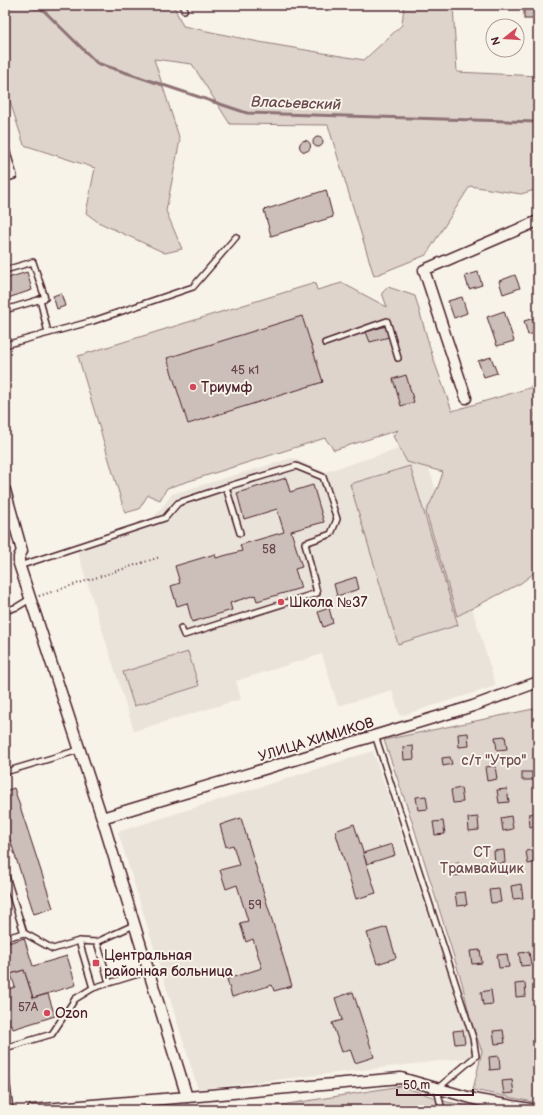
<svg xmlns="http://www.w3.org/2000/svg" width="543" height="1115" viewBox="0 0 543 1115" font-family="'Balsamiq Sans',sans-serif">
	<rect width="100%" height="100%" fill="#f7f3e8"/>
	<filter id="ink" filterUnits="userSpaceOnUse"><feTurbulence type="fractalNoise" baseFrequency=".025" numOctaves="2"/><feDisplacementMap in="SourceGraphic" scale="8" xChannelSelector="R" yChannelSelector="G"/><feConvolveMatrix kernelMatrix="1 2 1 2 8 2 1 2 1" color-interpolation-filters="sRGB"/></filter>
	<g filter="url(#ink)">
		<g fill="#eae3da">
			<polygon points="421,442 496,686 400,716 392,690 338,706 322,654 236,681 241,699 134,731 77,550 146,528 172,494 292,458 325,472"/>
			<polygon points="373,751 472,1045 472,1054 466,1058 198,1089 118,832"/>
		</g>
		<g fill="#ded4cc" stroke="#947a7c">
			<polygon points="5,5 27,5 35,9 82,8 99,5 157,5 174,7 183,26 259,42 364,60 402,25 404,5 453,5 457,72 538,76 538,189 521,194 470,186 426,255 374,276 328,125 230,124 192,64 154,59 180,140 166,211 182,249 165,253 98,222 86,213 95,168 24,145 5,86"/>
			<polygon points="315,283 317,290 342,283 387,307 382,293 388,287 415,296 433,358 452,411 536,386 538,412 535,414 538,423 538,570 521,583 457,616 426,512 438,487 443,472 407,462 393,436 398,430 334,450 325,438 167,488 160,500 148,495 139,509 125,513 78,356"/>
			<polygon points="410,466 458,625 398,644 350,484"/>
			<polygon points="188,652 199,686 134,706 123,672"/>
			<polygon points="538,708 538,1103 473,1090 482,1051 471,1022 462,983 410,815 384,740"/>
			<polygon points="401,1086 447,1102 491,1110 250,1110"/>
			<polygon points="134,1101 193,1110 58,1110"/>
		</g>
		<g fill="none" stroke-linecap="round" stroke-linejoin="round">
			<polyline stroke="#8e7275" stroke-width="3" points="38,5 97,63 247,113 538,122"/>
		</g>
		<g fill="#ccbfb9" stroke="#4a1f2b">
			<rect x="472" y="5" width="23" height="3"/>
			<rect x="524" y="5" width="14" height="14"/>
			<circle cx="318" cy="142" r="5"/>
			<circle cx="305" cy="146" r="5.5"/>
			<polygon points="326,190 333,217 271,236 264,210"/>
			<polygon points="27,272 32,290 5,299 5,279"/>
			<polygon points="478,272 482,285 469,289 465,276"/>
			<polygon points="515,275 520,288 503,294 499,281"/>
			<polygon points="61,293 65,306 57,309 53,296"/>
			<polygon points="462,297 467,313 454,318 448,301"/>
			<polygon points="504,311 514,341 497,346 487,317"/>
			<polygon points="302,316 323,382 188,424 167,358"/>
			<polygon points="534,318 538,332 528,335 524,321"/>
			<polygon points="386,326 389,337 370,342 366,332"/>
			<polygon points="491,357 497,373 484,377 478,361"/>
			<polygon points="406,375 414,402 401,406 393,379"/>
			<polygon points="286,478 290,492 313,485 324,522 291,531 302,567 295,569 301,588 257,601 255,595 230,603 232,610 192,622 187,603 177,606 171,586 180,583 175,566 215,554 216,558 242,551 240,545 284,532 277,509 244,519 237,493"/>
			<polygon points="356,577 359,589 337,596 334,584"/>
			<polygon points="329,608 333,623 323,627 318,612"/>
			<polygon points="468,733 469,746 459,747 458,734"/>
			<polygon points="505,736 507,749 497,750 495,737"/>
			<polygon points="413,746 414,759 404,760 403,747"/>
			<polygon points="450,757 452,764 443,766 442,758"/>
			<polygon points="495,766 497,779 487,781 485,767"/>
			<rect x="522" y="772" width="10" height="8"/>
			<polygon points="14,788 53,908 34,914 5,824 5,791"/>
			<polygon points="461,788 463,802 453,803 451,790"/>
			<polygon points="507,789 509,802 499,803 497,790"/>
			<polygon points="426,796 428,809 418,810 416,797"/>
			<polygon points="538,813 538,826 530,827 529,814"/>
			<polygon points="511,816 513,829 503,831 501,818"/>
			<polygon points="478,817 479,830 469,831 468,818"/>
			<polygon points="241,818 292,986 274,991 272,985 232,997 227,979 262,968 253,939 246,942 240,923 248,921 237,885 226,889 220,870 239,865 233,845 226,847 220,825"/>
			<polygon points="443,821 445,834 435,835 433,822"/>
			<polygon points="354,824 376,893 356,899 335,831"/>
			<polygon points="392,844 395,855 367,864 363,853"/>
			<polygon points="536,849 538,862 528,864 526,851"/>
			<polygon points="504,850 505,863 495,864 494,851"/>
			<polygon points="459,862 461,875 451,876 449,863"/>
			<polygon points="521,884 523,898 513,899 511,886"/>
			<polygon points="499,889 501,902 491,903 489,890"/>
			<polygon points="465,892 467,905 457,906 455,893"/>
			<polygon points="387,927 396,958 377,964 367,933"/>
			<polygon points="24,938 33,966 67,956 76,985 33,998 24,970 5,976 5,944"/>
			<polygon points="480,950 482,963 472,964 470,951"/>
			<polygon points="529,952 531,965 521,966 519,953"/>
			<polygon points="507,954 509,967 499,968 497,955"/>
			<polygon points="24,970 33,998 48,994 55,1016 13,1029 11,1024 5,1026 5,990 15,987 11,974"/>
			<polygon points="525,983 526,996 516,997 515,984"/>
			<polygon points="491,990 493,1004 483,1005 481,992"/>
			<polygon points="353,992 374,1057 355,1063 350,1049 342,1052 332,1023 342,1020 335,998"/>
			<polygon points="463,1030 465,1043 455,1044 453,1031"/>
			<polygon points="503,1030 505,1043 495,1044 493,1031"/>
			<polygon points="499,1056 500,1069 490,1070 489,1057"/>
			<polygon points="512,1080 514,1093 504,1094 502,1081"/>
		</g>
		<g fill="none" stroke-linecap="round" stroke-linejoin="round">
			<defs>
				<g id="lane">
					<polyline points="184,10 184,5"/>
					<polyline points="5,146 14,176 5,179"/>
					<polyline points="5,270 33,262 45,298 5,310"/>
					<polyline points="40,299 48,333"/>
					<polyline points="325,343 387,321 398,358"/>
					<polyline points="5,345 93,321 193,287 236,237"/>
					<polyline points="19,566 165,518 178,503 226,487"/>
					<polyline points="5,611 17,607 30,599"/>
					<polyline points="181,628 184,635 317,593 305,543 331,534 337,519 323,477 296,466 226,487 240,533"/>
					<polyline points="375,735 473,1038 476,1056 437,1089 442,1110"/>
					<polyline points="5,772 79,750"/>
					<polyline points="5,873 24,933 53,949 79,941 97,942 134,925"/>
					<polyline points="5,938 24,933"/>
					<polyline points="79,941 93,988"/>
					<polyline points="97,942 109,982"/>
					<polyline points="5,1048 52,1034 75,999 93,988 148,971"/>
					<polyline points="5,1070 10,1110"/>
				</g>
				<g id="street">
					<polyline points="466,398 424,270 538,221"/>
					<polyline points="5,490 22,551 19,557 19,564 102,818 187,1097 33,1110"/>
					<polyline points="102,818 473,706 538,682"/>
					<polyline points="187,1097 401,1078 478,1100 536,1110"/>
				</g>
			</defs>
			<use href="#lane" stroke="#4a1f2b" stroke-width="8"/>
			<use href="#street" stroke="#4a1f2b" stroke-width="13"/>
			<polyline stroke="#4a1f2b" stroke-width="2" stroke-dasharray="1 3" stroke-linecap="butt" points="39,596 160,557"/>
			<use href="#lane" stroke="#f7f3e8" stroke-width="5"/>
			<use href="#street" stroke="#f7f3e8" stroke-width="10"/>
		</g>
	</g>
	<g fill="#d1495b" stroke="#f7f3e8" stroke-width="1.5">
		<circle cx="193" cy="387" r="4"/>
		<circle cx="281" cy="602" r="4"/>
		<rect x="92" y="959" width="8" height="8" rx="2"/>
		<circle cx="47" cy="1013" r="4"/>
	</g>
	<g text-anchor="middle" stroke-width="4" stroke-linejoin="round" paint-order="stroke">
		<g font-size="12" fill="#6a474e">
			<text x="245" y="374">45 к1</text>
			<text x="269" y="553">58</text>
			<text x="255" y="909">59</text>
			<text x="28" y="1011">57А</text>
		</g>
		<g font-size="14" fill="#4a1f2b" stroke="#f7f3e8" text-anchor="start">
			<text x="201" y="392">Триумф</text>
			<text x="289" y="607">Школа №37</text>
			<text x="104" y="960">Центральная<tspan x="104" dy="16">районная больница</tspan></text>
			<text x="55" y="1018">Ozon</text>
		</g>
		<g font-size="14" fill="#4a1f2b" stroke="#f7f3e8">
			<text transform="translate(316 739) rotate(-17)" y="5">УЛИЦА ХИМИКОВ</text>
		</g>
		<g font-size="14" fill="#6f4c53" stroke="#f7f3e8">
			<text x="494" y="765">с/т "Утро"</text>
			<text x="482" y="857">СТ<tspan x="482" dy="16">Трамвайщик</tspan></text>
		</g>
		<g font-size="15" font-style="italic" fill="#6c4950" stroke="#f7f3e8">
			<text transform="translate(296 103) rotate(2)" y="5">Власьевский</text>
		</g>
	</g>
	<rect width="543" height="1115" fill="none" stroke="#f7f3e8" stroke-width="20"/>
	<rect x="10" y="10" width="523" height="1095" fill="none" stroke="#4a1f2b" stroke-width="1.5" filter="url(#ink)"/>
	<g transform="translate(505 38) rotate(253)"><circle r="19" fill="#f7f3e8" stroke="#b29e9c"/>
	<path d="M0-3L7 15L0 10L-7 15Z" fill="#d1495b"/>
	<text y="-6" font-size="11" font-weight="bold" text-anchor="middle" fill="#4a1f2b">N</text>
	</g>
	<path d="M397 1089v6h76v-6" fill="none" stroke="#4a1f2b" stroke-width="2"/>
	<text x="403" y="1089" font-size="12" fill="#4a1f2b" stroke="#f7f3e8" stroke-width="3" paint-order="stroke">50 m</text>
</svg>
